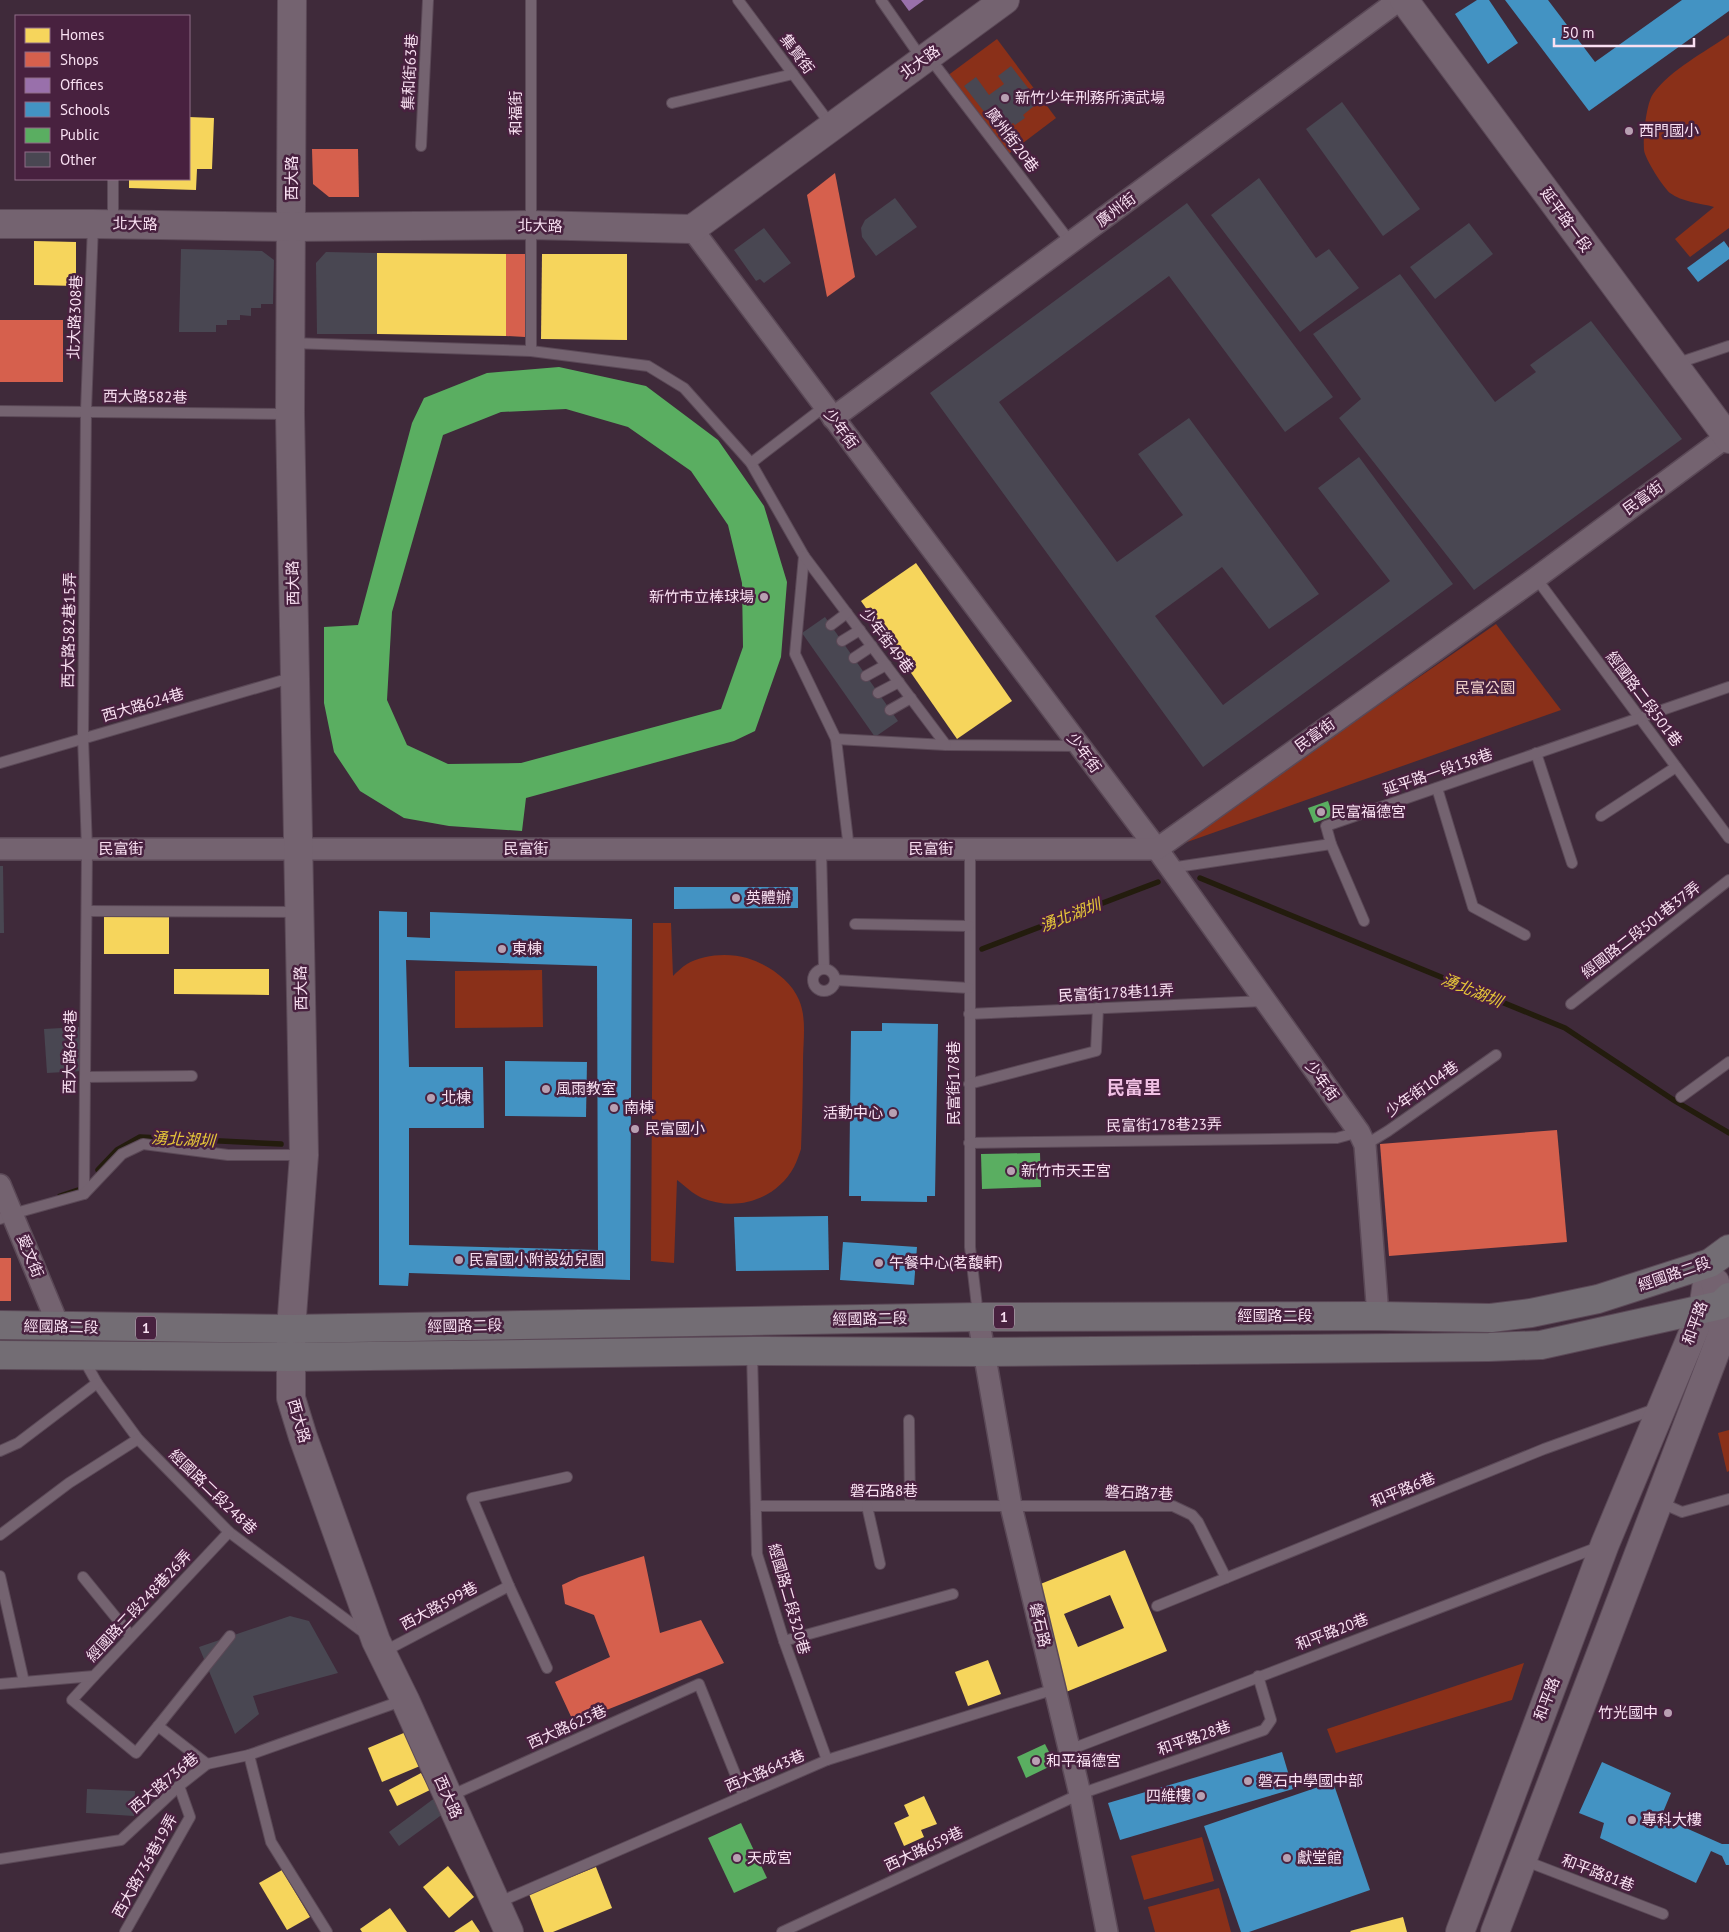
<svg xmlns="http://www.w3.org/2000/svg" width="1729" height="1932" viewBox="0 0 1729 1932" font-family="'PT Sans','Noto Sans TC',sans-serif">
	<rect width="100%" height="100%" fill="#3f2a3a"/>
	<g fill="#8a3019">
		<path d="M1729,35V228L1690,257L1675,239L1714,207C1700,203 1682,202 1670,193C1663,187 1645,159 1644,150C1643,138 1646,104 1653,94C1670,70 1705,52 1729,35Z"/>
		<polygon points="997,39 1056,118 1007,155 947,76"/>
		<polygon points="1496,624 1561,710 1173,847"/>
		<path d="M653,923H671L673,976C677,972 682,967 687,964C704,954 729,953 747,958C767,964 791,980 799,1000C807,1018 803,1042 803,1061C803,1090 802,1120 801,1149C799,1155 797,1161 794,1167C776,1200 736,1212 702,1198C693,1194 685,1186 677,1180L674,1263L651,1261Z"/>
		<polygon points="542,970 543,1027 455,1028 455,971"/>
		<polygon points="1729,1430 1729,1471 1727,1472 1718,1433"/>
		<polygon points="1524,1663 1512,1700 1336,1753 1327,1729"/>
		<polygon points="1202,1837 1214,1881 1144,1900 1131,1856"/>
		<polygon points="1219,1888 1231,1932 1155,1932 1148,1907"/>
	</g>
	<g fill="#f6d55c" fill-rule="evenodd">
		<polygon points="189,117 214,118 212,169 197,169 196,190 129,188 129,179 189,179"/>
		<polygon points="34,241 76,242 76,286 34,285"/>
		<polygon points="377,253 506,254 506,336 377,334"/>
		<polygon points="542,254 627,254 627,340 541,339"/>
		<polygon points="916,563 1012,701 957,739 861,601"/>
		<rect x="104" y="917" width="65" height="37"/>
		<polygon points="174,969 269,969 269,995 174,994"/>
		<path d="M1125,1550L1167,1651L1061,1694L1033,1587ZM1110,1595L1124,1628L1078,1647L1064,1614Z"/>
		<polygon points="988,1660 1001,1694 968,1706 955,1672"/>
		<polygon points="406,1732 420,1766 382,1782 368,1748"/>
		<polygon points="421,1773 430,1790 397,1806 389,1790"/>
		<polygon points="924,1796 937,1824 921,1830 924,1837 904,1846 894,1823 909,1816 904,1805"/>
		<polygon points="448,1866 474,1897 449,1918 423,1887"/>
		<polygon points="596,1867 612,1908 553,1932 544,1932 529,1894"/>
		<polygon points="282,1870 310,1917 287,1930 259,1883"/>
		<polygon points="390,1908 407,1932 362,1932 360,1929"/>
		<polygon points="1403,1917 1407,1932 1351,1932 1350,1931"/>
		<polygon points="472,1920 480,1932 454,1932"/>
	</g>
	<g fill="#d6604d">
		<polygon points="312,149 358,149 359,197 329,197 313,184"/>
		<polygon points="835,173 855,277 827,297 807,195"/>
		<polygon points="506,254 526,254 525,337 506,336"/>
		<rect x="0" y="320" width="63" height="62"/>
		<polygon points="1557,1130 1567,1242 1389,1256 1380,1144"/>
		<rect x="0" y="1258" width="11" height="43"/>
		<polygon points="644,1556 660,1633 701,1620 724,1663 574,1723 555,1682 610,1657 594,1615 565,1604 562,1585 579,1577"/>
	</g>
	<polygon fill="#9970ab" points="901,0 924,0 909,11"/>
	<g fill="#4393c3" fill-rule="evenodd">
		<polygon points="1477,0 1489,0 1518,43 1488,64 1455,14"/>
		<polygon points="1505,0 1548,0 1595,62 1682,0 1729,0 1729,11 1589,111"/>
		<polygon points="1724,241 1729,248 1729,259 1698,282 1687,268"/>
		<polygon points="674,887 798,887 798,908 674,909"/>
		<path d="M379,911L407,912V937L430,938V912L632,919L630,1280L409,1273L408,1286L379,1285ZM406,960L597,966L598,1250L409,1245V1128H484L483,1067H409Z"/>
		<polygon points="882,1023 938,1024 935,1196 927,1196 927,1202 861,1201 861,1196 849,1196 851,1031 882,1031"/>
		<polygon points="505,1061 587,1062 586,1117 505,1116"/>
		<polygon points="828,1216 829,1270 736,1271 734,1217"/>
		<polygon points="843,1242 917,1247 914,1285 840,1280"/>
		<polygon points="1282,1752 1293,1789 1120,1840 1108,1803"/>
		<polygon points="1602,1762 1671,1793 1661,1817 1722,1844 1729,1844 1729,1865 1726,1865 1722,1856 1711,1851 1696,1883 1600,1838 1604,1823 1579,1813"/>
		<polygon points="1333,1782 1370,1890 1249,1932 1241,1932 1204,1826"/>
	</g>
	<g fill="#5aae61" fill-rule="evenodd">
		<path d="M559,367L646,386L718,440L764,506L787,582L781,657L755,731L734,741L526,798L522,831L449,826L404,818L360,791L334,752L324,703V627L358,625L412,423L424,398L487,373ZM566,409L628,427L691,471L728,525L742,583L743,647L721,709L521,763L448,764L407,745L387,700L392,612L443,435L501,412Z"/>
		<polygon points="1328,801 1333,816 1314,823 1308,808"/>
		<polygon points="1040,1153 1041,1187 982,1189 981,1154"/>
		<polygon points="1045,1744 1055,1764 1026,1778 1017,1757"/>
		<polygon points="741,1823 767,1878 734,1893 708,1838"/>
	</g>
	<g fill="none" stroke-linecap="round" stroke-linejoin="round">
		<g stroke="#231c0d" stroke-width="5.5">
			<polyline points="1200,878 1565,1028 1675,1101 1729,1133"/>
			<polyline points="982,949 1158,882"/>
			<polyline points="98,1170 117,1150 140,1137 281,1144"/>
			<polyline points="60,1196 78,1190"/>
		</g>
	</g>
	<g fill="#494752">
		<polygon points="1011,66 1039,102 1023,115 1025,118 1015,125 1013,123 1000,132 964,86 976,77 989,95 1004,84 998,76"/>
		<polygon points="1342,102 1420,209 1383,236 1306,129"/>
		<polygon points="1259,178 1316,258 1329,249 1359,288 1300,332 1211,215"/>
		<polygon points="895,198 917,227 876,256 862,237 861,228 865,220"/>
		<polygon points="1187,203 1333,397 1285,432 1169,276 999,402 1117,562 1183,515 1138,454 1189,418 1319,594 1269,629 1222,567 1155,616 1223,705 1390,581 1318,488 1359,457 1453,584 1203,767 930,393"/>
		<polygon points="1469,223 1493,254 1435,299 1410,267"/>
		<polygon points="764,228 791,263 764,283 760,279 756,281 734,250"/>
		<polygon points="181,249 262,251 274,260 273,304 261,304 261,308 251,308 251,316 240,315 240,320 227,320 227,325 216,325 216,332 179,332"/>
		<polygon points="326,252 377,253 377,334 317,334 316,263"/>
		<polygon points="1400,274 1495,402 1536,372 1530,365 1591,321 1682,439 1474,590 1339,418 1361,399 1313,334"/>
		<polygon points="825,617 898,721 875,737 802,633"/>
		<polygon points="0,866 3,866 4,933 0,933"/>
		<polygon points="79,1027 82,1071 47,1073 44,1029"/>
		<polygon points="290,1616 309,1621 338,1673 253,1696 259,1714 235,1734 199,1647"/>
		<polygon points="87,1789 135,1791 134,1816 86,1813"/>
		<polygon points="436,1797 447,1811 399,1846 389,1832"/>
	</g>
	<g fill="none" stroke-linecap="round" stroke-linejoin="round">
		<defs>
			<g id="lane">
				<polyline points="738,0 831,125"/>
				<polyline points="881,0 922,59"/>
				<polyline points="929,57 1071,243"/>
				<polyline points="672,103 793,74"/>
				<polyline points="421,146 428,0"/>
				<polyline points="113,179 113,223"/>
				<polyline points="291,343 531,351 648,366 684,388 751,463 804,556 795,654 836,739 849,849"/>
				<polyline points="531,351 531,0"/>
				<polyline points="1675,364 1729,346"/>
				<polyline points="0,411 289,414"/>
				<polyline points="751,463 824,407"/>
				<polyline points="804,556 946,745 1079,746"/>
				<polyline points="1536,578 1729,838"/>
				<polyline points="831,625 847,613"/>
				<polyline points="842,641 860,630"/>
				<polyline points="854,658 872,646"/>
				<polyline points="866,676 886,665"/>
				<polyline points="878,693 899,682"/>
				<polyline points="890,710 911,698"/>
				<polyline points="836,739 946,745"/>
				<polyline points="1536,753 1572,863"/>
				<polyline points="0,763 294,677"/>
				<polyline points="1437,788 1473,907 1525,935"/>
				<polyline points="1601,816 1676,767"/>
				<polyline points="1331,844 1364,921"/>
				<polyline points="821,849 824,968"/>
				<polyline points="970,849 970,1247 978,1315"/>
				<polyline points="1170,868 1331,844 1326,826 1729,687"/>
				<polyline points="87,911 299,912"/>
				<polyline points="855,924 969,926"/>
				<circle cx="824" cy="980" r="11"/>
				<polyline points="835,980 969,988"/>
				<polyline points="1571,1004 1729,880"/>
				<polyline points="969,1014 1264,1001"/>
				<polyline points="85,1077 192,1076"/>
				<polyline points="969,1084 1096,1051 1098,1008"/>
				<polyline points="1681,1097 1729,1062"/>
				<polyline points="969,1143 1337,1138 1359,1132"/>
				<polyline points="1365,1145 1388,1131 1496,1055"/>
				<polyline points="84,1194 87,849 83,737 86,411 93,225"/>
				<polyline points="0,1219 12,1214 84,1194 122,1154 143,1144 228,1155 303,1155"/>
				<polyline points="752,1352 757,1554 784,1641 827,1760"/>
				<polyline points="83,1358 97,1383 138,1439 229,1532 367,1635"/>
				<polyline points="909,1420 910,1506"/>
				<polyline points="0,1451 18,1443 97,1383"/>
				<polyline points="1659,1502 1682,1512 1729,1499"/>
				<polyline points="756,1506 1173,1506 1192,1515 1198,1522 1226,1578"/>
				<polyline points="867,1506 880,1564"/>
				<polyline points="0,1535 69,1483 138,1439"/>
				<polyline points="0,1576 24,1682"/>
				<polyline points="83,1577 131,1636"/>
				<polyline points="1157,1606 1544,1449 1658,1408"/>
				<polyline points="784,1641 953,1594"/>
				<polyline points="383,1652 509,1586"/>
				<polyline points="547,1668 509,1586 472,1498 567,1477"/>
				<polyline points="94,1676 72,1700 136,1753 158,1726"/>
				<polyline points="0,1684 94,1676 229,1532"/>
				<polyline points="1069,1750 1601,1546"/>
				<polyline points="249,1755 271,1842 327,1932"/>
				<polyline points="207,1764 158,1726 230,1636"/>
				<polyline points="450,1796 699,1684 744,1796"/>
				<polyline points="0,1859 121,1840 179,1786 207,1764 249,1755 404,1700"/>
				<polyline points="1523,1860 1663,1914"/>
				<polyline points="497,1903 827,1760 1055,1689"/>
				<polyline points="125,1932 190,1817 179,1786"/>
				<polyline points="782,1932 1080,1794 1264,1730 1271,1720 1258,1676"/>
			</g>
			<g id="street">
				<polyline points="692,229 1157,849 1359,1132 1365,1145 1378,1316"/>
				<polyline points="833,418 1399,0"/>
				<polyline points="0,849 1157,849 1536,578 1729,435"/>
				<polyline points="0,1185 59,1327"/>
				<polyline points="978,1317 1011,1506 1080,1794 1107,1932"/>
			</g>
			<g id="secondary">
				<polyline points="292,0 290,414 304,1155 291,1329 291,1398 303,1437 376,1641 405,1700 509,1932"/>
				<polyline points="1404,0 1729,439"/>
				<polyline points="0,224 94,224 292,227 531,225 692,229 1005,0"/>
				<polyline points="1460,1932 1605,1544 1703,1309 1710,1263"/>
				<polyline points="1495,1932 1723,1332 1721,1305 1715,1282"/>
			</g>
			<g id="primary">
				<polyline points="0,1325 291,1329 978,1317 1378,1316 1491,1318 1531,1313 1598,1299 1710,1263 1729,1249"/>
				<polyline points="0,1355 291,1357 752,1351 983,1352 1489,1347 1541,1345 1721,1305 1729,1297"/>
			</g>
		</defs>
		<use href="#lane" stroke="#5b4957" stroke-width="12"/>
		<use href="#street" stroke="#5b4957" stroke-width="24"/>
		<use href="#secondary" stroke="#5b4957" stroke-width="30"/>
		<use href="#primary" stroke="#5b4957" stroke-width="30"/>
		<use href="#lane" stroke="#746370" stroke-width="10"/>
		<use href="#street" stroke="#746370" stroke-width="21"/>
		<use href="#secondary" stroke="#746370" stroke-width="28"/>
		<use href="#primary" stroke="#736d74" stroke-width="28"/>
	</g>
	<g fill="#b8a0b2" stroke="#48213f" stroke-width="2">
		<circle cx="1005" cy="98" r="5"/>
		<circle cx="1629" cy="131" r="5"/>
		<circle cx="764" cy="597" r="5"/>
		<circle cx="1321" cy="812" r="5"/>
		<circle cx="736" cy="898" r="5"/>
		<circle cx="502" cy="949" r="5"/>
		<circle cx="546" cy="1089" r="5"/>
		<circle cx="431" cy="1098" r="5"/>
		<circle cx="614" cy="1108" r="5"/>
		<circle cx="893" cy="1113" r="5"/>
		<circle cx="635" cy="1129" r="5"/>
		<circle cx="1011" cy="1171" r="5"/>
		<circle cx="459" cy="1260" r="5"/>
		<circle cx="879" cy="1263" r="5"/>
		<circle cx="1668" cy="1713" r="5"/>
		<circle cx="1036" cy="1761" r="5"/>
		<circle cx="1248" cy="1781" r="5"/>
		<circle cx="1201" cy="1796" r="5"/>
		<circle cx="1632" cy="1820" r="5"/>
		<circle cx="737" cy="1858" r="5"/>
		<circle cx="1287" cy="1858" r="5"/>
	</g>
	<g text-anchor="middle" stroke-width="5" stroke-linejoin="round" paint-order="stroke">
		<g fill="#48213f" stroke="#c4a7bc" stroke-width="1">
			<rect x="994" y="1305.5" width="20" height="23" rx="4"/>
			<rect x="136" y="1316.5" width="20" height="23" rx="4"/>
		</g>
		<g font-size="14" font-weight="bold" fill="#f9e0f2">
			<text x="1004" y="1322">1</text>
			<text x="146" y="1333">1</text>
		</g>
		<g font-size="15" fill="#f9e0f2" stroke="#48213f">
			<text transform="translate(797 54) rotate(53)" y="5">集賢街</text>
			<text transform="translate(920 62) rotate(-36)" y="5">北大路</text>
			<text transform="translate(410 72) rotate(-87)" y="5">集和街63巷</text>
			<text transform="translate(516 113) rotate(-90)" y="5">和福街</text>
			<text transform="translate(1012 140) rotate(53)" y="5">廣州街20巷</text>
			<text transform="translate(292 178) rotate(-90)" y="5">西大路</text>
			<text transform="translate(1116 210) rotate(-37)" y="5">廣州街</text>
			<text transform="translate(1566 220) rotate(54)" y="5">延平路一段</text>
			<text transform="translate(135 224) rotate(1)" y="5">北大路</text>
			<text transform="translate(540 226) rotate(1)" y="5">北大路</text>
			<text transform="translate(75 317) rotate(-88)" y="5">北大路308巷</text>
			<text transform="translate(145 397) rotate(1)" y="5">西大路582巷</text>
			<text transform="translate(841 429) rotate(53)" y="5">少年街</text>
			<text transform="translate(1643 498) rotate(-36)" y="5">民富街</text>
			<text transform="translate(293 583) rotate(-91)" y="5">西大路</text>
			<text transform="translate(69 630) rotate(-89)" y="5">西大路582巷15弄</text>
			<text transform="translate(887 641) rotate(53)" y="5">少年街49巷</text>
			<text transform="translate(1644 699) rotate(53)" y="5">經國路二段501巷</text>
			<text transform="translate(143 705) rotate(-16)" y="5">西大路624巷</text>
			<text transform="translate(1315 735) rotate(-36)" y="5">民富街</text>
			<text transform="translate(1084 753) rotate(53)" y="5">少年街</text>
			<text transform="translate(1438 772) rotate(-19)" y="5">延平路一段138巷</text>
			<text x="121" y="854">民富街</text>
			<text x="526" y="854">民富街</text>
			<text x="931" y="854">民富街</text>
			<text transform="translate(1641 930) rotate(-38)" y="5">經國路二段501巷37弄</text>
			<text transform="translate(301 988) rotate(-91)" y="5">西大路</text>
			<text transform="translate(1116 993) rotate(-3)" y="5">民富街178巷11弄</text>
			<text transform="translate(70 1052) rotate(-89)" y="5">西大路648巷</text>
			<text transform="translate(1322 1081) rotate(54)" y="5">少年街</text>
			<text transform="translate(954 1083) rotate(-90)" y="5">民富街178巷</text>
			<text transform="translate(1422 1089) rotate(-35)" y="5">少年街104巷</text>
			<text transform="translate(1164 1125) rotate(-1)" y="5">民富街178巷23弄</text>
			<text transform="translate(30 1256) rotate(68)" y="5">愛文街</text>
			<text transform="translate(1674 1274) rotate(-19)" y="5">經國路二段</text>
			<text x="1275" y="1321">經國路二段</text>
			<text transform="translate(870 1319) rotate(-1)" y="5">經國路二段</text>
			<text transform="translate(1695 1323) rotate(-70)" y="5">和平路</text>
			<text transform="translate(465 1326) rotate(-1)" y="5">經國路二段</text>
			<text transform="translate(61 1327) rotate(1)" y="5">經國路二段</text>
			<text transform="translate(299 1421) rotate(74)" y="5">西大路</text>
			<text transform="translate(1403 1490) rotate(-22)" y="5">和平路6巷</text>
			<text x="884" y="1496">磐石路8巷</text>
			<text transform="translate(213 1492) rotate(44)" y="5">經國路二段248巷</text>
			<text transform="translate(1139 1493) rotate(2)" y="5">磐石路7巷</text>
			<text transform="translate(789 1599) rotate(74)" y="5">經國路二段320巷</text>
			<text transform="translate(139 1606) rotate(-47)" y="5">經國路二段248巷26弄</text>
			<text transform="translate(439 1606) rotate(-28)" y="5">西大路599巷</text>
			<text transform="translate(1040 1625) rotate(77)" y="5">磐石路</text>
			<text transform="translate(1332 1632) rotate(-21)" y="5">和平路20巷</text>
			<text transform="translate(1547 1699) rotate(-69)" y="5">和平路</text>
			<text transform="translate(567 1727) rotate(-24)" y="5">西大路625巷</text>
			<text transform="translate(1194 1738) rotate(-19)" y="5">和平路28巷</text>
			<text transform="translate(765 1771) rotate(-23)" y="5">西大路643巷</text>
			<text transform="translate(164 1783) rotate(-40)" y="5">西大路736巷</text>
			<text transform="translate(448 1797) rotate(66)" y="5">西大路</text>
			<text transform="translate(924 1849) rotate(-25)" y="5">西大路659巷</text>
			<text transform="translate(145 1866) rotate(-61)" y="5">西大路736巷19弄</text>
			<text transform="translate(1598 1873) rotate(21)" y="5">和平路81巷</text>
		</g>
		<g font-size="15" fill="#f9e0f2" stroke="#48213f" text-anchor="start">
			<text x="1015" y="103">新竹少年刑務所演武場</text>
			<text x="1639" y="136">西門國小</text>
			<text x="754" y="602" text-anchor="end">新竹市立棒球場</text>
			<text x="1331" y="817">民富福德宮</text>
			<text x="746" y="903">英體辦</text>
			<text x="512" y="954">東棟</text>
			<text x="556" y="1094">風雨教室</text>
			<text x="441" y="1103">北棟</text>
			<text x="624" y="1113">南棟</text>
			<text x="883" y="1118" text-anchor="end">活動中心</text>
			<text x="645" y="1134">民富國小</text>
			<text x="1021" y="1176">新竹市天王宮</text>
			<text x="469" y="1265">民富國小附設幼兒園</text>
			<text x="889" y="1268">午餐中心(茗馥軒)</text>
			<text x="1658" y="1718" text-anchor="end">竹光國中</text>
			<text x="1046" y="1766">和平福德宮</text>
			<text x="1258" y="1786">磐石中學國中部</text>
			<text x="1191" y="1801" text-anchor="end">四維樓</text>
			<text x="1642" y="1825">專科大樓</text>
			<text x="747" y="1863">天成宮</text>
			<text x="1297" y="1863">獻堂館</text>
		</g>
		<g font-size="15" fill="#f4d3cb" stroke="#48213f">
			<text x="1485" y="693">民富公園</text>
		</g>
		<g font-size="16" font-style="italic" fill="#e6c639" stroke="#48213f">
			<text transform="translate(1070 915) rotate(-21)" y="6">湧北湖圳</text>
			<text transform="translate(1472 990) rotate(22)" y="6">湧北湖圳</text>
			<text transform="translate(183 1139) rotate(3)" y="6">湧北湖圳</text>
		</g>
		<g font-size="18" font-weight="bold" fill="#f1c0e4" stroke="#48213f">
			<text x="1134" y="1094">民富里</text>
		</g>
	</g>
	<rect x="15" y="15" width="175" height="165" fill="#48213f" stroke="#8f6d87"/>
	<rect x="25" y="28" width="25" height="15" fill="#f6d55c" stroke="#8f6d87"/>
	<text x="60" y="40" font-size="15" fill="#f9e0f2">Homes</text>
	<rect x="25" y="52" width="25" height="15" fill="#d6604d" stroke="#8f6d87"/>
	<text x="60" y="65" font-size="15" fill="#f9e0f2">Shops</text>
	<rect x="25" y="78" width="25" height="15" fill="#9970ab" stroke="#8f6d87"/>
	<text x="60" y="90" font-size="15" fill="#f9e0f2">Offices</text>
	<rect x="25" y="102" width="25" height="15" fill="#4393c3" stroke="#8f6d87"/>
	<text x="60" y="115" font-size="15" fill="#f9e0f2">Schools</text>
	<rect x="25" y="128" width="25" height="15" fill="#5aae61" stroke="#8f6d87"/>
	<text x="60" y="140" font-size="15" fill="#f9e0f2">Public</text>
	<rect x="25" y="152" width="25" height="15" fill="#494752" stroke="#8f6d87"/>
	<text x="60" y="165" font-size="15" fill="#f9e0f2">Other</text>
	<path d="M1554 38v8h140v-8" fill="none" stroke="#f9e0f2" stroke-width="2.5"/>
	<text x="1562" y="38" font-size="15" fill="#f9e0f2" stroke="#48213f" stroke-width="4" paint-order="stroke">50 m</text>
</svg>
